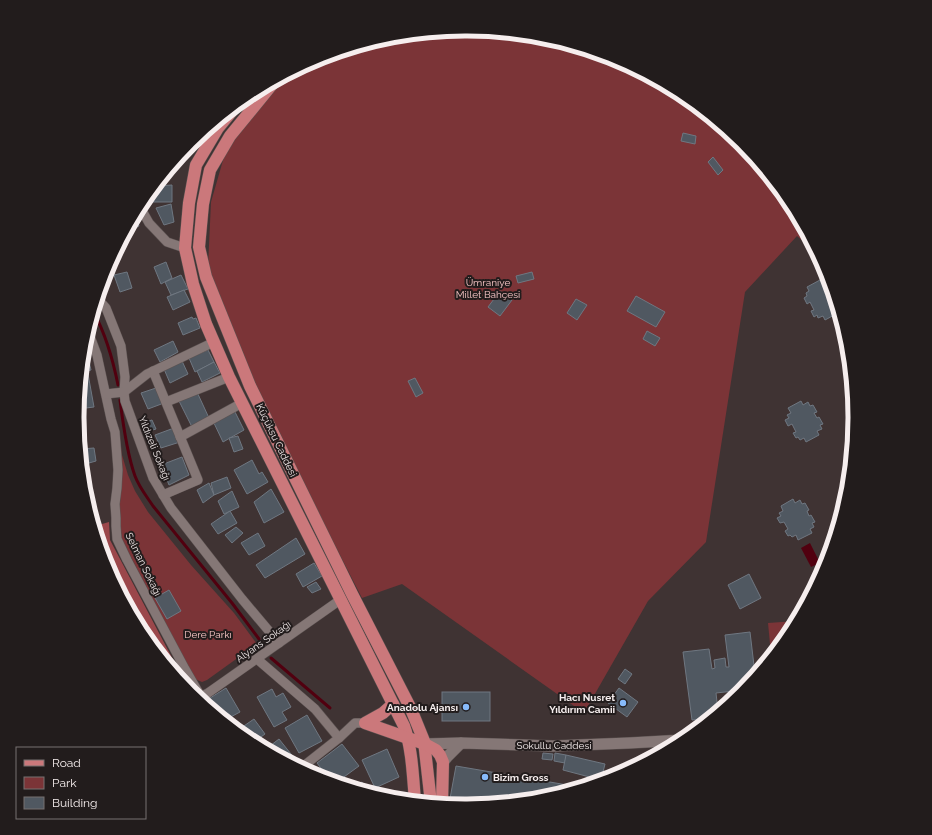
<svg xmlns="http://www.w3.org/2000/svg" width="932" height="835" viewBox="0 0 932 835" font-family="Raleway,sans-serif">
	<rect width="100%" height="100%" fill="#3f3333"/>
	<g fill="#7b3437">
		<polygon points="466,29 542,37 614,58 682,95 741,143 789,202 817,253 797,236 745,292 706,542 648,601 584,713 402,584 362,598 255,390 208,267 211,202 228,143 290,73 318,58 390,36"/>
		<polygon points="120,439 122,455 128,475 135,491 148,512 191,565 234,613 257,644 207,680 202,682 195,679 150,594 121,538 119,514 121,490"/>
		<polygon points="796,621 789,634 771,655 768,623"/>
	</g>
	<polygon fill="#9b474b" points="109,522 110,540 189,690 143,633 107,566 95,526"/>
	<polygon fill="#51000f" points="810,543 820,563 811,567 801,548"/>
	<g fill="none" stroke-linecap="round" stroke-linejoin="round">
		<g stroke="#51000f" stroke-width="3">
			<path d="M94,313C106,335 113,360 118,385"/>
			<path d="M120,400C123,424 127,454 135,476C139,487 147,497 153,506L232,603L259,639"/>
			<polyline points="271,658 330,708"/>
		</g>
	</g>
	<g fill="#505861" stroke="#6f7781">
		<polygon points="683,133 696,136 695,144 681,141"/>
		<polygon points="713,157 723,170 718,175 708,162"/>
		<polygon points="172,185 172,202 152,202 151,191 156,186"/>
		<polygon points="171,204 174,222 164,225 156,208"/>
		<polygon points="135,217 139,226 130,231 129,228"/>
		<polygon points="166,262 172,278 161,284 154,267"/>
		<polygon points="127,272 132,288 120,292 114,275"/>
		<polygon points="532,272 534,279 518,283 516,276"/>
		<polygon points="181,275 188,289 171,295 165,282"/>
		<polygon points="820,280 822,283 827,280 829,284 830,284 837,309 836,310 838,313 825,320 823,316 818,318 817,315 814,317 811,311 814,310 810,302 807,304 804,298 807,296 806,293 809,291 807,287"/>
		<polygon points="184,290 190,302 173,310 167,297"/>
		<polygon points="500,291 512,300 500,316 488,307"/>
		<polygon points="636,296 665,312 656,327 627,311"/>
		<polygon points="576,299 587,305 577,320 567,313"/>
		<polygon points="192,317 193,319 196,318 200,328 183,335 178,323"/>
		<polygon points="647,331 660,338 655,346 643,339"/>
		<polygon points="173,341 178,352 160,362 154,350"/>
		<polygon points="86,349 91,370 82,372 84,350"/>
		<polygon points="208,350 214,362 195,372 189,358"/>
		<polygon points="182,361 188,374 170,383 164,369"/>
		<polygon points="214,362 220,373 202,382 197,371"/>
		<polygon points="88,374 94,407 78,409 82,376"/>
		<polygon points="415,378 423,393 416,397 408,381"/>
		<polygon points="159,387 164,403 148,409 141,393"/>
		<polygon points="197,392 209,418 192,427 179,401"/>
		<polygon points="801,401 803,405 808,402 810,406 813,405 817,412 814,413 817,418 819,417 823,424 820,425 822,429 817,431 819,435 806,442 804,438 800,440 798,437 796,438 793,433 796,432 792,424 788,426 785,420 789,418 787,415 791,413 788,408"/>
		<polygon points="234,410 244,430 223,442 213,421"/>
		<polygon points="152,420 156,429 146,432 142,423"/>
		<polygon points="174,428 180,442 161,448 155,435"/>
		<polygon points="238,436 243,449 234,452 229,438"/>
		<polygon points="94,448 96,461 82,465 81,449"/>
		<polygon points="182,457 189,475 169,485 161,465"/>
		<polygon points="252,460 259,474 262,472 268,482 247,494 234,470"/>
		<polygon points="84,464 89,476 83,478 82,465"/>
		<polygon points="227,477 231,488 214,495 211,483"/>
		<polygon points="88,480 92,490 85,491 84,481"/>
		<polygon points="209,483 214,495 203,503 197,490"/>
		<polygon points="271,489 284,512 264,523 254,502"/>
		<polygon points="232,491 239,507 224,514 218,501"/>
		<polygon points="89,495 93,506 89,507 86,496"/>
		<polygon points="793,499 795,503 800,500 802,504 805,503 809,510 807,511 809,516 811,515 815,522 812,523 814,527 810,529 812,533 798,540 796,535 792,537 790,535 788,536 785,531 788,529 784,522 780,523 777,518 781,516 779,513 783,511 781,506"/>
		<polygon points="230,511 237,523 218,534 211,524"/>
		<polygon points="236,527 243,533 232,543 225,535"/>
		<polygon points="258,533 265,546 249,555 241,543"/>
		<polygon points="296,538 305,554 265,578 256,565"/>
		<polygon points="314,563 322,576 303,587 296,574"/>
		<polygon points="749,574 761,598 740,609 728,585"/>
		<polygon points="316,582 321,589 312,593 307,587"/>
		<polygon points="169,590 181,611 167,619 155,598"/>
		<polygon points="750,632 755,674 743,690 716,693 718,711 710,718 692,720 683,652 709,649 712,669 715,668 714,660 725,658 726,667 729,667 725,635"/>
		<polygon points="625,669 632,674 625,684 618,679"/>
		<polygon points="226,688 240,712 225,720 220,715 210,698"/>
		<polygon points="619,688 638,702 627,717 608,703"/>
		<polygon points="272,689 276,697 283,693 291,707 282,712 287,720 274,727 257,697"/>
		<rect x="442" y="692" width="48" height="29"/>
		<polygon points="307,715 322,741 299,753 285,728"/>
		<polygon points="254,719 265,734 254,742 238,730"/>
		<polygon points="279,739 295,759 291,762 266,749"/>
		<polygon points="342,744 359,766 337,782 330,780 317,763"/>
		<polygon points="387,749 399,777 375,788 362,760"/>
		<polygon points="543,753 553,754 552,760 542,759"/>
		<polygon points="555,753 566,755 565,763 554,761"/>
		<polygon points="566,755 605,764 601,780 563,770"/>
		<polygon points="456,766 579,787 542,799 466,806 449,804"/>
		<polygon points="312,768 318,777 307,771"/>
		<polygon points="362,782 367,792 353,787"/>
	</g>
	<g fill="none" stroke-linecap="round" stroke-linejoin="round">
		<defs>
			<g id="minor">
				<polyline points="140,207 149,223 167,242 185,248"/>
				<polyline points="98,299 106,308 121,346 125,377 124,392 125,401 153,478 171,508 242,599 279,643"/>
				<polyline points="88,331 97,355 111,419 115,432 118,470 117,488 115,504 116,518 116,526 117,539 127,560 185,669 204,702"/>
				<polyline points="153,371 198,480 163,495"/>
				<polyline points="106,394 124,392 147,374 214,342"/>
				<polyline points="166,402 229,377"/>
				<polyline points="180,437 242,403"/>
				<polyline points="257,659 315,709 339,738"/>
				<polyline points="198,698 208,693 340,600"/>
				<polyline points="301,768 339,738 355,723 365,723"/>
			</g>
			<g id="tertiary">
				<polyline points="425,744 461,743 553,746 629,743 683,740"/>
				<polyline points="443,762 448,756 461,743"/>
			</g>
			<g id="primary">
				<polyline points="275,81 230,136 210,170 203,204 199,247 206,277 250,386 352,594 411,709 424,741 431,803"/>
				<path d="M237,105L218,128L196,165L189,203L185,248L193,284L206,324L229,377L404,726C412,747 413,778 415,801"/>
				<polyline points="393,704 383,713 365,723 425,744 436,750 440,755 443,762 442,804"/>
			</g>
		</defs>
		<use href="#minor" stroke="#5c5251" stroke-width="10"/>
		<use href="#tertiary" stroke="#5c5251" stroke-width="12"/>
		<use href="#primary" stroke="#5c5251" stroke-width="13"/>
		<use href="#minor" stroke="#857776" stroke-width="9"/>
		<use href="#tertiary" stroke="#857776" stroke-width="11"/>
		<use href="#primary" stroke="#cb787b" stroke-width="12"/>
	</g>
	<g fill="#87bbfb" stroke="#221c1c" stroke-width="1.5">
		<circle cx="623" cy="703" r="4"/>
		<circle cx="466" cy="707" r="4"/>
		<circle cx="485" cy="777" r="4"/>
	</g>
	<g text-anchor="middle" stroke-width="4" stroke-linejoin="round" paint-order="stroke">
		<g font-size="10" fill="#f9c7c7" stroke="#221c1c">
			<text x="488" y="286">Ümraniye<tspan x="488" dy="12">Millet Bahçesi</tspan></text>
			<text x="208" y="638">Dere Parkı</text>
		</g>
		<g font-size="10" fill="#f6eeee" stroke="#221c1c">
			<text transform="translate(277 440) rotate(64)" y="4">Küçüksu Caddesi</text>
			<text transform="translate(155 448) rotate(68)" y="4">Yıldızeli Sokağı</text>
			<text transform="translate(144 564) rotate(64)" y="4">Selman Sokağı</text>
			<text transform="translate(263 641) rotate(-35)" y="4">Alyans Sokağı</text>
			<text x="554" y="749">Sokullu Caddesi</text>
		</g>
		<g font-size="10" font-weight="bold" fill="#f6eeee" stroke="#221c1c" text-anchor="end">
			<text x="615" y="701">Hacı Nusret<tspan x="615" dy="12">Yıldırım Camii</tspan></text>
			<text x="458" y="711">Anadolu Ajansı</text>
			<text x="493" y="781" text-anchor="start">Bizim Gross</text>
		</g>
	</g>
	<path d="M0 0H932V835H0ZM465 36H467A381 381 0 0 1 848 417V418A381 381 0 0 1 467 799H465A381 381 0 0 1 84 418V417A381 381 0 0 1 465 36Z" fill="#221c1c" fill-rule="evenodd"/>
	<path fill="none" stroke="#f6eeee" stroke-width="5" d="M465 36H467A381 381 0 0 1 848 417V418A381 381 0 0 1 467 799H465A381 381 0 0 1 84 418V417A381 381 0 0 1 465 36Z"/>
	<rect x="16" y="747" width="130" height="72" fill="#221c1c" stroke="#777070"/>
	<rect x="24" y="760" width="20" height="6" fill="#cb787b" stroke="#777070"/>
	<text x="52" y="767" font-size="12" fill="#f6eeee">Road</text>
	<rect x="24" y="777" width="20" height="12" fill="#7b3437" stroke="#777070"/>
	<text x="52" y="787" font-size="12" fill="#f6eeee">Park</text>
	<rect x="24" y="797" width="20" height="12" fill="#505861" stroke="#777070"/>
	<text x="52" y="807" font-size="12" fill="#f6eeee">Building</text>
</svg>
